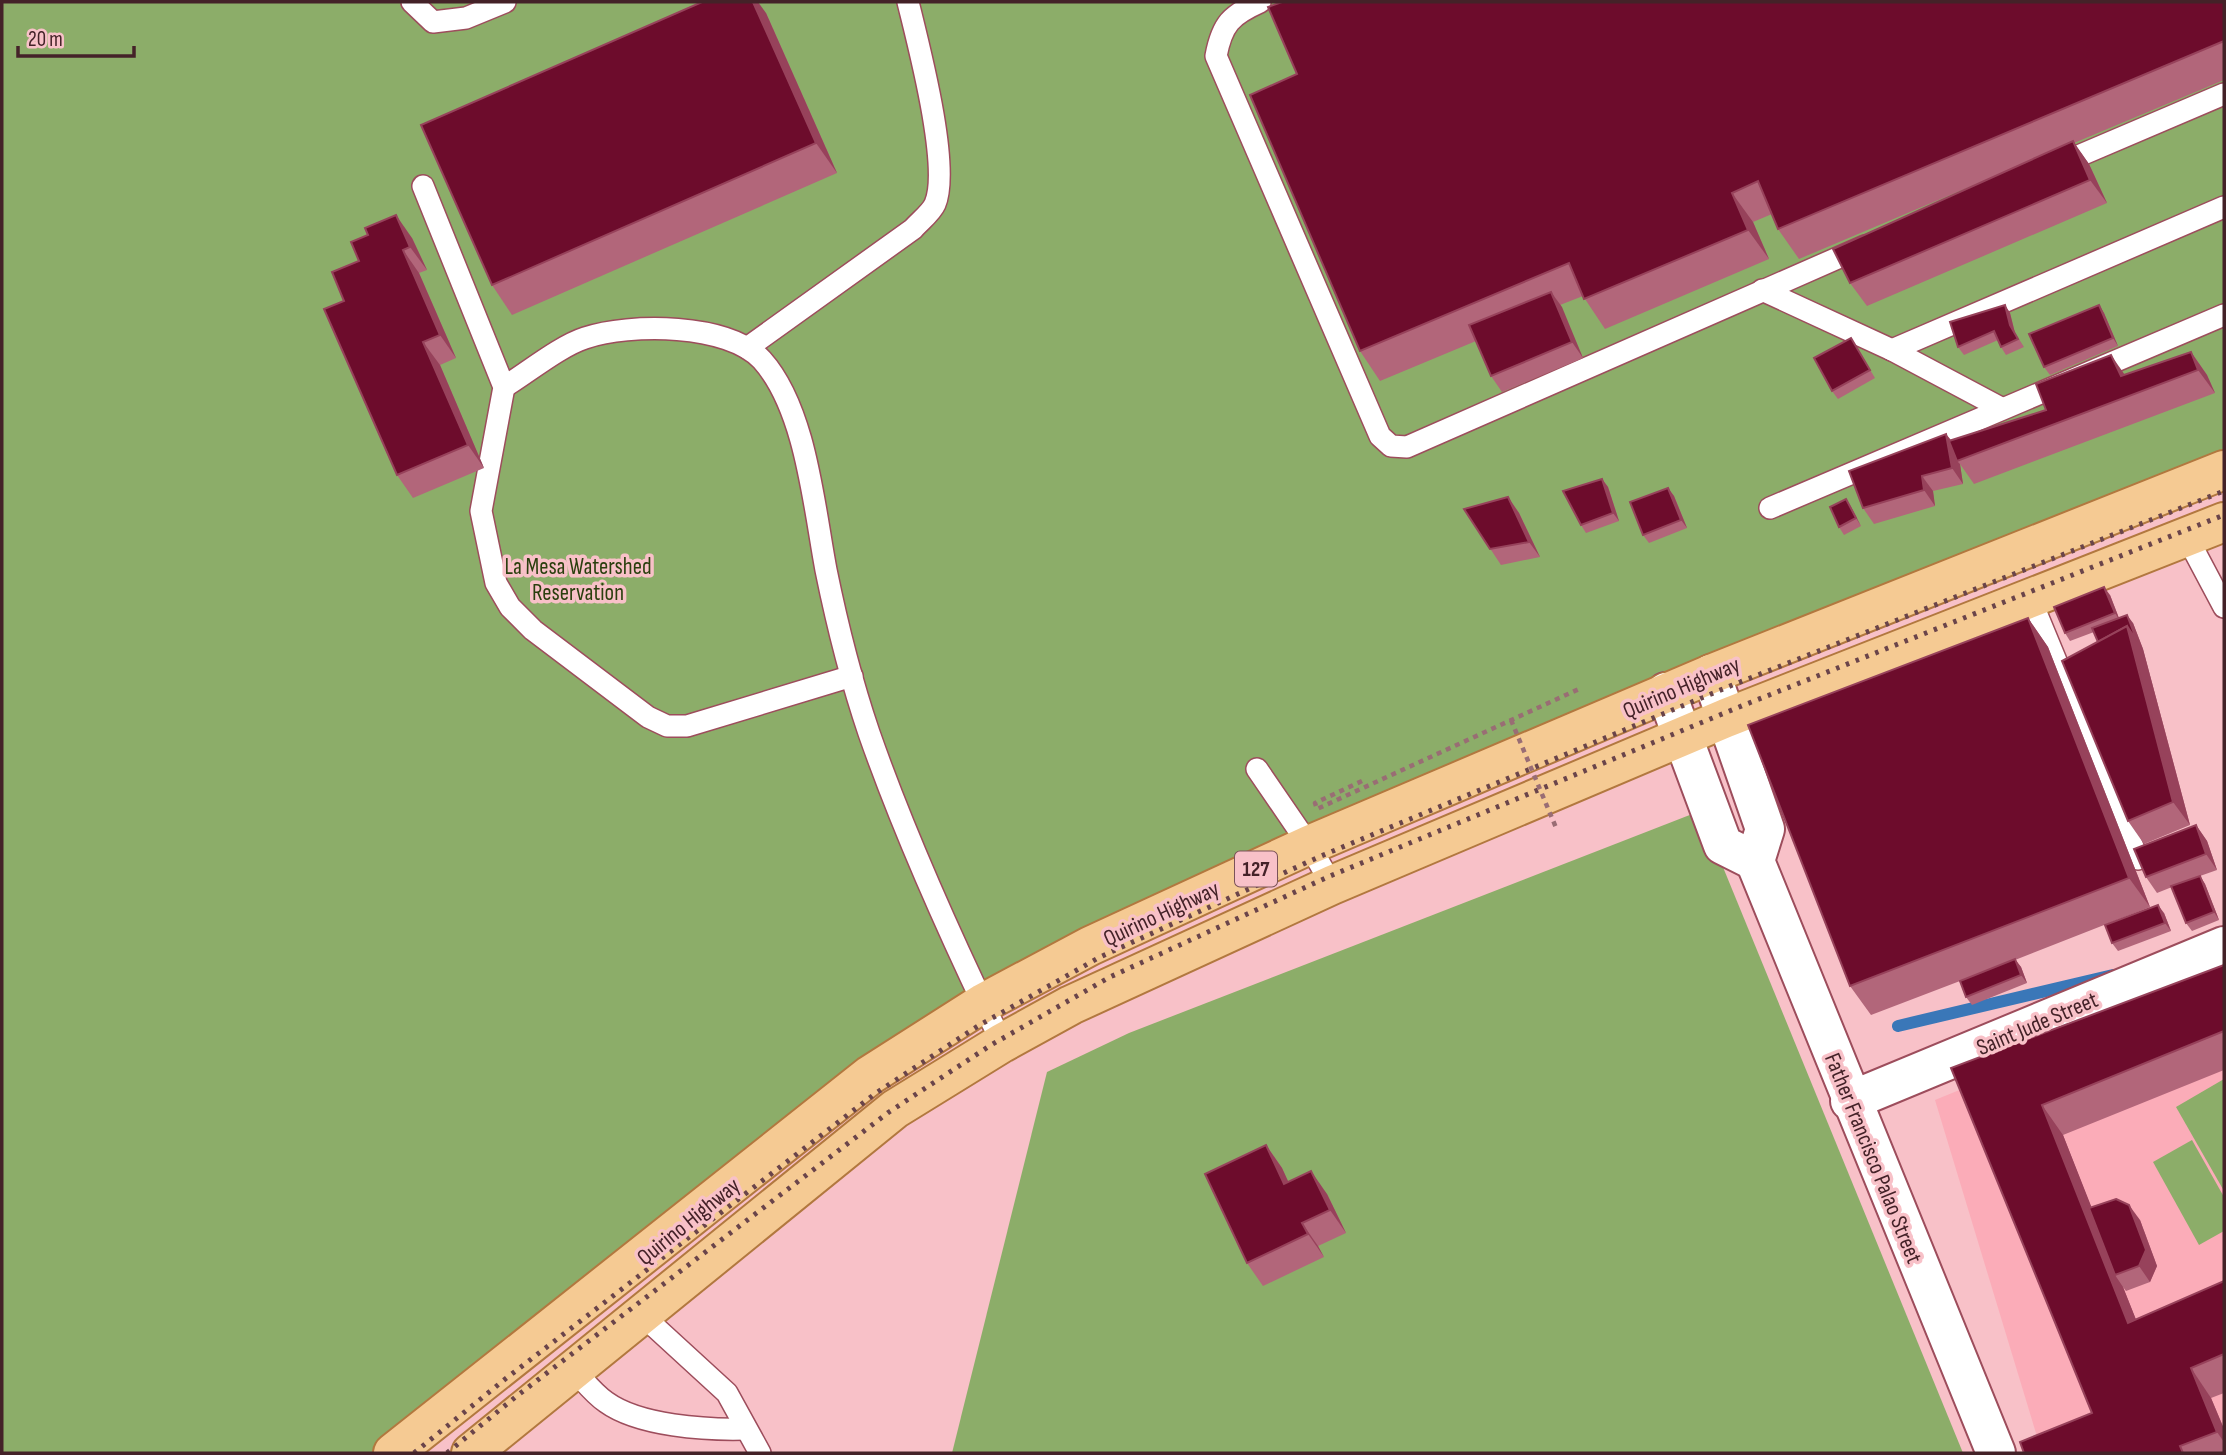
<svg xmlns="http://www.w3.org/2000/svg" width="2226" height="1455" viewBox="0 0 2226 1455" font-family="'Sofia Sans Condensed',sans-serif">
	<rect width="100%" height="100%" fill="#f8c1c8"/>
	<polygon fill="#fbacb8" points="2224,982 2224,1453 2042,1453 1935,1100"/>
	<g fill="#8cad69">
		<polygon points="2,2 2224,2 2224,470 983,1003 393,1453 2,1453"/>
		<polygon points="1700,811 1963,1453 952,1453 1047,1072 1129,1033"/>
		<polygon points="2224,1079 2224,1191 2176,1107"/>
		<polygon points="2192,1140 2224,1197 2224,1231 2199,1245 2153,1162"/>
	</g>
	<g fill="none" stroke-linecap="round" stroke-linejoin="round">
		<polyline stroke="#3a77b8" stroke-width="12" points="1898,1026 2113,975"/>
		<defs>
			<g id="lane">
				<polyline points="412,2 433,22 466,18 505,2"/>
				<path d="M1260,2C1231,15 1222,24 1216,56L1380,436L1391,446L1407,447L1865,246"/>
				<polyline points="2055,166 2224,94"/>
				<polyline points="423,186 504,387 481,511 496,583 510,607 533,630 648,717 667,726 687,726 852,676"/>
				<polyline points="1762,290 1892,350 2001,408"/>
				<path d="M747,348L913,229C920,221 931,213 935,204C951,167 918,43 908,2"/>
				<polyline points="1892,350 2224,207"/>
				<path d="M504,387C527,373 560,346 585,338C630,323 728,323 762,360C806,409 814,507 826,570C837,624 851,680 869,733C906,839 953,942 1002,1043"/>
				<polyline points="1770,508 2224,315"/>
				<polyline points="2174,544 2190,543 2224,607"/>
				<polyline points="2030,598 2138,859"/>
				<polyline points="1257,769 1309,845 1332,885"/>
				<polyline points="643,1316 727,1393 760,1453"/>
				<path d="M575,1371C585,1382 594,1394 606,1402C639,1426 706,1430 745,1429"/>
			</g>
			<g id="street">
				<polyline points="1711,674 1765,829 1755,861 1996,1453"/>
				<polyline points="1666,692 1723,845 1755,861"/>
				<polyline points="1850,1101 2224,946"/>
			</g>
			<g id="primary">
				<polyline points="393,1453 870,1075 983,1003 1090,946 1309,845 1711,674 2224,470"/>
				<polyline points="471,1453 895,1109 1002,1043 1071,1005 1332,885 1726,718 2224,522"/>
			</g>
		</defs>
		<use href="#lane" stroke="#9d4d5c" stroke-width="24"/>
		<use href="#street" stroke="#9d4d5c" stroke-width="42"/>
		<use href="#primary" stroke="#b2783f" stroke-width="42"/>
		<use href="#lane" stroke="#fff" stroke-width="21"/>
		<use href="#street" stroke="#fff" stroke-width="38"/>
		<use href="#primary" stroke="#f5ca93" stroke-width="38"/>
		<g stroke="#6a444a" stroke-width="5" stroke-dasharray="3.5 7" stroke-linecap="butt">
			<polyline points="414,1453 504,1380 876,1093 978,1026 1100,957 1321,856 1735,684 2224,491"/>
			<polyline points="447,1453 518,1395 889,1112 991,1045 1110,977 1330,876 1744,705 2224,515"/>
		</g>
		<g stroke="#996d74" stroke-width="4.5" stroke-dasharray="5 5" stroke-linecap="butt">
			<polyline points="1511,720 1557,830"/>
			<polyline points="1362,781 1315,803 1317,809 1579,689"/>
		</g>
	</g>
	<g fill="#b2667a">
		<polygon points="2224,2 2224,80 2074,143 2089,164 2107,203 1867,306 1850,283 1981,182 1799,259 1778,229 1772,214 1753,222 1769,259 1605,329 1583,296 1560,305 1583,358 1502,392 1491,376 1476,341 1380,381 1360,351 1297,74"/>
		<polygon points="766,13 837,173 512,315 492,285"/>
		<polygon points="368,235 412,238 427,270 419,273 456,358 440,365 484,468 413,498 397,475 344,301"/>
		<polygon points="2005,305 2010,313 2015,333 2024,347 2006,355 2001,347 1998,340 1964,355 1958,347"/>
		<polygon points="2099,305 2104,313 2118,346 2050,375 2044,367"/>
		<polygon points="1851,338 1875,378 1838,399 1832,391"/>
		<polygon points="2191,352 2207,375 2215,393 1974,484 1960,464 1963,484 1933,491 1935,506 1874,524 1863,508 1946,434 1951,440 2046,410 2125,375"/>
		<polygon points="1602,479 1608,487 1619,521 1586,533 1581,525"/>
		<polygon points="1668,488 1674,496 1687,528 1649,543 1643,535"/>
		<polygon points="1508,497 1519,513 1540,557 1501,565 1464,509"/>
		<polygon points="1846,499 1851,507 1861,526 1844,535 1839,527"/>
		<polygon points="2110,595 2119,618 2133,623 2143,649 2190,825 2144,844 2128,821 2098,642 2094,632 2070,641 2065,633"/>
		<polygon points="2028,618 2048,647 2150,907 2015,960 2021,967 2027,983 1972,1005 1966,997 1960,981 1871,1015 1850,986"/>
		<polygon points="2196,825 2207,841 2217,870 2200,876 2205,884 2219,920 2192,931 2186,923 2172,887 2157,893 2146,877"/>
		<polygon points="2164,913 2171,931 2118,951 2112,943"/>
		<polygon points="2224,965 2224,1070 2063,1135 2091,1207 2140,1220 2157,1266 2150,1282 2126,1291 2123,1287 2136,1320 2224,1281 2224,1393 2211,1398 2224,1429 2224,1453 2024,1453 2092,1413 1951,1068"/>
		<polygon points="1266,1145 1282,1168 1288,1182 1327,1194 1346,1233 1318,1246 1324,1257 1263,1286 1247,1263"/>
	</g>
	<g fill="#97425b">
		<polygon points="753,2 758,2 766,13 837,173 816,143"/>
		<polygon points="2073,141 2089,164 2107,203 2090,180"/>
		<polygon points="1732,193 1753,222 1769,259 1748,230"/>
		<polygon points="396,215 412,238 427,270 410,247"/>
		<polygon points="403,250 419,273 456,358 440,335"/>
		<polygon points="1551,292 1562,307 1583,358 1572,342"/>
		<polygon points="2005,305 2010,313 2015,333 2024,347 2010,325"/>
		<polygon points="2099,305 2104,313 2118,346 2113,338"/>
		<polygon points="423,342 440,365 484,468 468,445"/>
		<polygon points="2191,352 2207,375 2215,393 2198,370"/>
		<polygon points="2111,355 2127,378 2121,376"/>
		<polygon points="1946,434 1957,449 1957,461 1960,464 1963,484 1952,468"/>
		<polygon points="1922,476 1933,491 1935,506 1924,490"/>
		<polygon points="1602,479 1608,487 1619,521 1613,513"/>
		<polygon points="1668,488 1674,496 1687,528 1681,520"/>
		<polygon points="1508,497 1519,513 1540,557 1529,542"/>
		<polygon points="1846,499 1851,507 1861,526 1856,518"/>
		<polygon points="2104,587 2110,595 2120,621 2115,613"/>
		<polygon points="2127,615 2133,623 2143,649 2190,825 2173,802 2127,626"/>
		<polygon points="2028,618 2048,647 2150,907 2129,878"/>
		<polygon points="2196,825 2207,841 2217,870 2206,854"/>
		<polygon points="2200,876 2205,884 2219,920 2214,912"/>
		<polygon points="2158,905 2164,913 2171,931 2165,923"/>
		<polygon points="2015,959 2021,967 2027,983 2021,975"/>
		<polygon points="2042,1105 2063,1135 2118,1274 2115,1275 2123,1287 2149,1352 2128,1323"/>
		<polygon points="1266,1145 1282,1168 1300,1207 1284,1184"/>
		<polygon points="1311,1171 1327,1194 1346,1233 1330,1210"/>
		<polygon points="2129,1205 2140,1220 2157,1266 2150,1282 2139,1266"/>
		<polygon points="1302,1223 1318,1246 1324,1257 1308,1234"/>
		<polygon points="2191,1368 2211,1398 2224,1429 2224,1442 2217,1432"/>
	</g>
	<g fill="#6d0c2c" stroke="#97425b" stroke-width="2">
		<polygon points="702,2 753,2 816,143 492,285 421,125"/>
		<polygon points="1282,2 2224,2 2224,41 1778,229 1758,181 1732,193 1748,230 1584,299 1569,263 1360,351 1250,95 1297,74 1268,7"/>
		<polygon points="2073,141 2090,180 1850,283 1833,249"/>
		<polygon points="396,215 410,247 403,250 440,335 423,342 468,445 397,475 324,309 344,301 332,272 359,261 351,242 368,235 365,228"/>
		<polygon points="1551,292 1572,342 1491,376 1469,325"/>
		<polygon points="2005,305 2010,325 2018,339 2001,347 1994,331 1958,347 1950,322"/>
		<polygon points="2099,305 2113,338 2044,367 2029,334"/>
		<polygon points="1851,338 1870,370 1832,391 1814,358"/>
		<polygon points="2191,352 2198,370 1957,461 1949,441 2046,410 2036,384 2111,355 2121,376"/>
		<polygon points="1946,434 1952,468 1922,476 1924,490 1863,508 1849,471"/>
		<polygon points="1602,479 1613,513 1581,525 1563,491"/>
		<polygon points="1668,488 1681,520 1643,535 1630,502"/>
		<polygon points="1508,497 1529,542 1490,549 1464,509"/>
		<polygon points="1846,499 1856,518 1839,527 1830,507"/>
		<polygon points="2104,587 2115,613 2065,633 2054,607"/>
		<polygon points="2127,615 2137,641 2127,626 2098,642 2092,628"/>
		<polygon points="2028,618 2129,878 1850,986 1748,725"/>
		<polygon points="2127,626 2173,802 2128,821 2062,661"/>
		<polygon points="2196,825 2206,854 2146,877 2134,849"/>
		<polygon points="2200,876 2214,912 2186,923 2171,886"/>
		<polygon points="2158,905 2165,923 2112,943 2105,925"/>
		<polygon points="2015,959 2021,975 1966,997 1960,981"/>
		<polygon points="2224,965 2224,1031 2042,1105 2128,1323 2224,1281 2224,1354 2191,1368 2217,1432 2180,1446 2183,1453 2024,1453 2020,1442 2092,1413 1951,1068"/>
		<polygon points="1266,1145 1284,1184 1311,1171 1330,1210 1302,1223 1308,1234 1247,1263 1205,1174"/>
		<polygon points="2116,1199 2129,1205 2146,1250 2139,1266 2115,1275 2089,1208"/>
	</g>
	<g text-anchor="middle" stroke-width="7" stroke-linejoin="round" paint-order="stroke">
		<rect fill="#f8c1c8" stroke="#7a5258" stroke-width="2" x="1235" y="851.5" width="42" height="35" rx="5"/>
		<g font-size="21" font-weight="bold" fill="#442228">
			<text x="1256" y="876">127</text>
		</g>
		<g font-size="23" fill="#2a3f0e" stroke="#f8c1c8">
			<text x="578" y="574">La Mesa Watershed<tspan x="578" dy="26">Reservation</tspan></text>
		</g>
		<g font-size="23" fill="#442228" stroke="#f8c1c8">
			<text transform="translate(1681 687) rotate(-23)" y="8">Quirino Highway</text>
			<text transform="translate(1161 913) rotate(-25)" y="8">Quirino Highway</text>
			<text transform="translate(2037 1023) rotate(-23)" y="8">Saint Jude Street</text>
			<text transform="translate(1874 1158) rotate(68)" y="8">Father Francisco Palao Street</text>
			<text transform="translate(688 1221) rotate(-39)" y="8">Quirino Highway</text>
		</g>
	</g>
	<rect width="2226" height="1455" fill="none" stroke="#442228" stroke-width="7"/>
	<path d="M18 46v10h116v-10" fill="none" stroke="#442228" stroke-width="3.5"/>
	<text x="28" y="46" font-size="21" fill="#442228" stroke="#f8c1c8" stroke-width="5" paint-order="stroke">20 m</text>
</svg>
